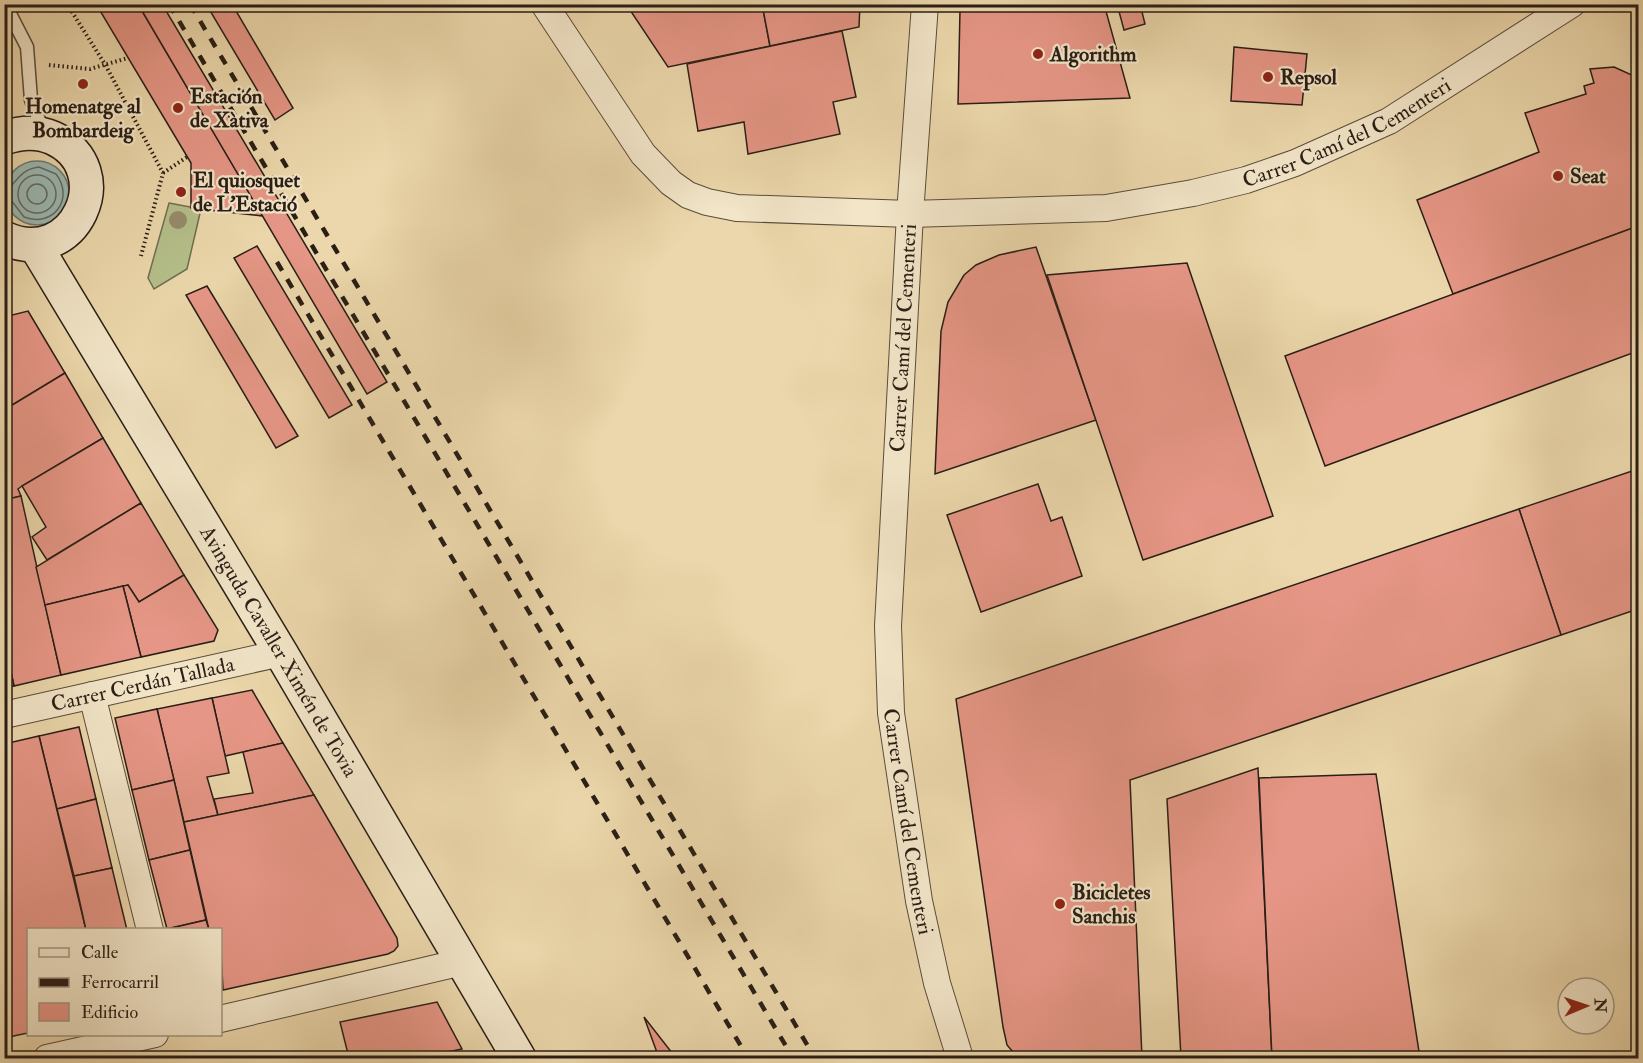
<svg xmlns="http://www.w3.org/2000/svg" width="1643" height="1063" viewBox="0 0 1643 1063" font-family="'IM FELL Double Pica',serif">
	<rect width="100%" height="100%" fill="#ebd7ab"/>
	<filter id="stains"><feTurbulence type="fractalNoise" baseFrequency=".00333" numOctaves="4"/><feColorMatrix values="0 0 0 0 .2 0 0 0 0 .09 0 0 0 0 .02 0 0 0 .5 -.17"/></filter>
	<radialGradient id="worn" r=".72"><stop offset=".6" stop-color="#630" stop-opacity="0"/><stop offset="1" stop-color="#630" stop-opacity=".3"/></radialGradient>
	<polygon fill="#b5bf8b" stroke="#6f6e50" stroke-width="1.5" points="169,203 201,209 187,269 154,289 148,278"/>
	<circle fill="#9bb8b2" stroke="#6d7a74" stroke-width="1.5" cx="37" cy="193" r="32"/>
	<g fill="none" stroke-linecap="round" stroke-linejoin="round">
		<g stroke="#626b64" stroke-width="1.5">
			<circle cx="37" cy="194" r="19"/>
			<circle cx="37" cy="194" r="10"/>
			<path d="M4,189C17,187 16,170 39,167L56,174C75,199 53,228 24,217L11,200L4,198"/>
		</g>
	</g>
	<g fill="#e69686" stroke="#291e16" stroke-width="1.5">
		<polygon points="96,4 138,4 263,216 191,208 191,163"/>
		<polygon points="138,4 162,4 387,382 367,394"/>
		<polygon points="206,4 232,4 293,108 275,120"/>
		<polygon points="626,4 762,4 770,46 668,67"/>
		<polygon points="762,4 860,4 859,27 770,46"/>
		<polygon points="965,4 1002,4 1003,8 965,10"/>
		<polygon points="1002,4 1104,4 1130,98 958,104 960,10 1003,8"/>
		<polygon points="1117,4 1140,4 1145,24 1124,30"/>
		<polygon points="842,31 856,97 833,102 840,134 748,154 744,122 698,131 687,64"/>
		<polygon points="1234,47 1307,54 1302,105 1231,101"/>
		<polygon points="1614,67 1634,76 1638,83 1638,226 1453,294 1417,200 1539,152 1525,113 1586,94 1584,86 1594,83 1590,69"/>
		<polygon points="1638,226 1638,351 1325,466 1285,356"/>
		<polygon points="257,246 352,405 329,418 234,258"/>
		<polygon points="1036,247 1096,420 935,474 941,331 948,302 964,275 976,265 999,255"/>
		<polygon points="1187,263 1273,516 1143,560 1047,275"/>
		<polygon points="207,286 298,436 276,448 186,295"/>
		<polygon points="28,311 65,373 4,410 4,317"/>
		<polygon points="65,373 103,438 22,486 18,489 21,496 4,500 4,410"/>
		<polygon points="103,438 141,503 47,560 32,537 46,527 22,486"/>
		<polygon points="1638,469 1638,609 1561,635 1519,509"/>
		<polygon points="1038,484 1051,521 1062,517 1082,576 981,612 947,515"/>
		<polygon points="21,496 61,675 14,686 4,640 4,500"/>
		<polygon points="141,503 184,575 139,602 128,585 45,605 36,567"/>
		<polygon points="1519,509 1561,635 1130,780 1142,1058 1018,1058 1007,1045 1003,1027 956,699"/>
		<polygon points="184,575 218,630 214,641 141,657 123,586 128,585 139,602"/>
		<polygon points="123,586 141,657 61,675 45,605"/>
		<polygon points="4,640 14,686 4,688"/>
		<polygon points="252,690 283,743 225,756 212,698"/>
		<polygon points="212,698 229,773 207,777 218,815 184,822 157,709"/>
		<polygon points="157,709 174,780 132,790 115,718"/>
		<polygon points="79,727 96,799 57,809 39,736"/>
		<polygon points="39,736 86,930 28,930 28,1033 4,1038 4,744"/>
		<polygon points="283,743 314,795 218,815 214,799 253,793 243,752"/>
		<polygon points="1258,768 1272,1058 1181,1058 1167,799"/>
		<polygon points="1376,774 1420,1058 1272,1058 1259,778"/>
		<polygon points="174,780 190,850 149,860 132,790"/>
		<polygon points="314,795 397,938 398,946 394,951 388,954 223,990 220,930 209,930 184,822"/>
		<polygon points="96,799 112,868 74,876 57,809"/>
		<polygon points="190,850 206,920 167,929 149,860"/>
		<polygon points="112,868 127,930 86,930 74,876"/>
		<polygon points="206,920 209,930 168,930 167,929"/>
		<polygon points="437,1002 462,1049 417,1058 349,1058 340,1022"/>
		<polygon points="644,1017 676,1058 659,1058"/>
	</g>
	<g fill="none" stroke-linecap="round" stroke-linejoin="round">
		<defs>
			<polyline id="lane" points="5,4 27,47 31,100 43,130"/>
			<g id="street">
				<path id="s1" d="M544,4L643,154L671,183L688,195L707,202L737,208L910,214L1106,208L1193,193L1246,180L1295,163L1389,121L1572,4"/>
				<path id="s2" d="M925,4L910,214L888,626L891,713L919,901L937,983L960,1058"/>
				<polyline points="92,695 150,930"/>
				<path id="s3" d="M4,715L281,653"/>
				<polyline points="220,1019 462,962"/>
				<polyline points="47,1058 155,1034"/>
			</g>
			<g id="secondary">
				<path d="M4,138C21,132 37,131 53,138C121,169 75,271 4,238"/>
				<path id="s4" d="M35,245L281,653L519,1058"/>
			</g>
		</defs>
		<use href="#lane" stroke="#5a4c3b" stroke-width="15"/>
		<use href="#street" stroke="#5a4c3b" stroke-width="28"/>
		<use href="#secondary" stroke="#291e16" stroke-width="36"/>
		<g stroke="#291e16" stroke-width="4" stroke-dasharray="1.5 3" stroke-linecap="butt">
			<polyline points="67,4 106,66 163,173 141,256"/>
			<polyline points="49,65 90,69 128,58"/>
			<polyline points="163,173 187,157"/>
		</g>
		<use href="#lane" stroke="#f2e5c8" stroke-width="12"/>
		<use href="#street" stroke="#f2e5c8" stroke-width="26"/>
		<use href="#secondary" stroke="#f2e5c8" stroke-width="33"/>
		<g stroke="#291e16" stroke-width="4.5" stroke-dasharray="10 10" stroke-linecap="butt">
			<polyline points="169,4 793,1058"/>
			<polyline points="190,4 815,1058"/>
			<polyline points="277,262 748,1058"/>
		</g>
	</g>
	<circle fill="#978c6c" cx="178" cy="220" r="9"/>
	<g fill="#8f2418" stroke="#f2e5c8" stroke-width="2">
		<circle cx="1038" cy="54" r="6"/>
		<circle cx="1268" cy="77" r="6"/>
		<circle cx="83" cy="84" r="6"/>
		<circle cx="178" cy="108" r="6"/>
		<circle cx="1558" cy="176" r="6"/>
		<circle cx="181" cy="192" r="6"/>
		<circle cx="1060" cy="904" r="6"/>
	</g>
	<g text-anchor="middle" stroke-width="4.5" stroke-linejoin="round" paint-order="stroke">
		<g font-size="21" font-weight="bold" fill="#291e16" stroke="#f2e5c8" text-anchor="start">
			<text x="1050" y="61">Algorithm</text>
			<text x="1280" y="84">Repsol</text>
			<text x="190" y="103">Estación<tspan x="190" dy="24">de Xàtiva</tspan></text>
			<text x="83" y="113" text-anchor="middle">Homenatge al<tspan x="83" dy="24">Bombardeig</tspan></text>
			<text x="1570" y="183">Seat</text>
			<text x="193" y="187">El quiosquet<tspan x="193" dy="24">de L'Estació</tspan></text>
			<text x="1072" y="899">Bicicletes<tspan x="1072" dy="24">Sanchis</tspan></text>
		</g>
		<g font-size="21" fill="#291e16" stroke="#f2e5c8">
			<text dy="7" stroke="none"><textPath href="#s1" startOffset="915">Carrer Camí del Cementeri</textPath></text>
			<text transform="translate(903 338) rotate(-87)" y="7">Carrer Camí del Cementeri</text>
			<text dy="7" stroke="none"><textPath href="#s4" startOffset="474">Avinguda Cavaller Ximén de Tovia</textPath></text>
			<text dy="7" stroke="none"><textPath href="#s3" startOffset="142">Carrer Cerdán Tallada</textPath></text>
			<text dy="7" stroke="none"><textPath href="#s2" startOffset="820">Carrer Camí del Cementeri</textPath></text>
		</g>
	</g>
	<rect width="1643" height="1063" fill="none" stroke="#ebd7ab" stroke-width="24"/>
	<rect x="6" y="6" width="1631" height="1051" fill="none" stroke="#291e16" stroke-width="3"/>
	<rect x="12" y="12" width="1619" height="1039" fill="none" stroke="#291e16" stroke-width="1.5"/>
	<rect x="27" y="928" width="195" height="108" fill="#f2e5c8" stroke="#a29581" stroke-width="1.5"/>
	<rect x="39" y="948" width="30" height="9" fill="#f2e5c8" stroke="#a29581" stroke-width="1.5"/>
	<text x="81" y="958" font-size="18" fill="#291e16">Calle</text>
	<rect x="39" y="978" width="30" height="9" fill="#291e16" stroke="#a29581" stroke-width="1.5"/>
	<text x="81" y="988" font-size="18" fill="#291e16">Ferrocarril</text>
	<rect x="39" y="1003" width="30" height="18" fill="#e69686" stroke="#a29581" stroke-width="1.5"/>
	<text x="81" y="1018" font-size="18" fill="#291e16">Edificio</text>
	<g transform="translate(1586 1006) rotate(88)"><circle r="28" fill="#f2e5c8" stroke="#a29581" stroke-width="1.5"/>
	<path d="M0-4.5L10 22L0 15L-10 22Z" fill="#8f2418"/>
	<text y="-9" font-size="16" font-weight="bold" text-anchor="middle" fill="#291e16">N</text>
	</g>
	<rect width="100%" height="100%" filter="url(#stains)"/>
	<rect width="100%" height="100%" fill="url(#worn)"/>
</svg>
